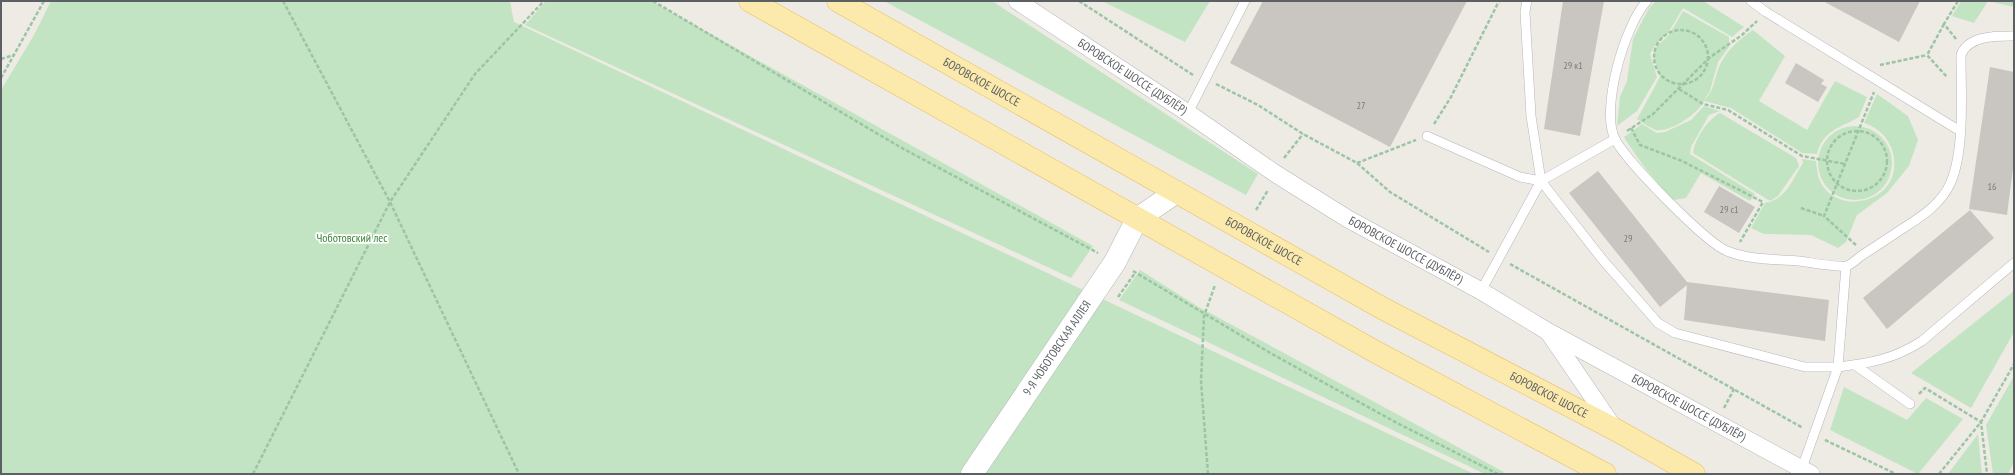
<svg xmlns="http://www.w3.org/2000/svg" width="2015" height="475" viewBox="0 0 2015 475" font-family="'PT Sans Narrow',sans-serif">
	<rect width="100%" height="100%" fill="#eeebe4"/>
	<g fill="#c3e4c2">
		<polygon points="51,1 510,1 514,22 1474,474 1,474 1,90 34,35"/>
		<polygon points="546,1 651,1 1093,246 1071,278 525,25"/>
		<polygon points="884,1 992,1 1258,174 1246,195"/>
		<polygon points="1102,1 1210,1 1185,42"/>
		<polygon points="1656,1 1703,1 1744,27 1732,37 1683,8 1668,33 1655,45 1650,54 1657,77 1637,111 1617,126 1620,97 1627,81 1633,39 1649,8"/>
		<polygon points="1961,1 2014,1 2014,7 1988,1 1974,23 1952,16"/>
		<path d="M1683,11L1729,37V47L1718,62L1710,91L1704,100C1716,90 1714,74 1722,61C1730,47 1740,39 1753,30L1785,56L1759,101L1807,130L1835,81L1867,97L1859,117C1840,128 1823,130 1817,154L1802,153L1731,108L1704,101C1699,113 1670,133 1656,130C1650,128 1642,122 1637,119L1660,77L1653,55L1657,46L1669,35Z"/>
		<path d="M1877,94L1908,116L1918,140L1909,166L1887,193L1857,215L1846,242L1838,248L1811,235L1764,234L1751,228L1765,203C1786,200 1792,180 1803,163L1802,159L1816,161C1817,167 1817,174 1819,179C1835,219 1905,203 1893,153C1889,138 1879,128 1864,123Z"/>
		<path d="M1704,106L1720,111L1709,115L1691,147L1690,154L1755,194L1750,201L1701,173L1686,198L1674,200C1654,181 1639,161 1624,137L1642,124L1657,133L1665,132L1691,120Z"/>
		<path d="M1720,113L1796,158L1799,166L1778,196L1770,201L1693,153C1694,140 1708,119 1720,113Z"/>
		<circle cx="1855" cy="163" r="37"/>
		<polygon points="1140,270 1197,306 1504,472 1502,474 1485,474 1119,300"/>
		<polygon points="2014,291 2014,332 1971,408 1911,373"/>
		<polygon points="2014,376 2014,462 2008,474 1993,474 1986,425"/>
		<polygon points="1844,387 1907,420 1926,398 1963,419 1918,474 1830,430"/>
		<polygon points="1978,434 1982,474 1948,474"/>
	</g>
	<g fill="#c9c6c1">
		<polygon points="1263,1 1467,1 1390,147 1230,63"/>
		<polygon points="1563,1 1604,1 1580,136 1544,129"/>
		<polygon points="1823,1 1920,1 1899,42"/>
		<polygon points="1796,63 1824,80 1821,84 1827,87 1818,102 1785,83"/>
		<polygon points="1990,67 2014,72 2014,161 2007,215 1969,209"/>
		<polygon points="1598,171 1687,282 1829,300 1825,341 1684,320 1687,285 1660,307 1569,193"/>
		<polygon points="1719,186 1755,207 1739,233 1704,212"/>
		<polygon points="1970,210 1994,238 1887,329 1863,298"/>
	</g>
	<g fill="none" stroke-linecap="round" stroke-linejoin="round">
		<defs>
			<g id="service">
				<polyline points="1527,1 1525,12 1531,116 1541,181 1602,259 1658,323 1675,333 1805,367 1838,367 1846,266"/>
				<path d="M1647,1C1625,24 1600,109 1615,139C1625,160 1706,243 1727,251C1749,260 1775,259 1799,261C1808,262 1840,268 1847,266C1852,264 1857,259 1861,256C1873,248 1884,241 1896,233C1917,219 1940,207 1951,182C1965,148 1961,92 1961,55C1968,35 1997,36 2014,36"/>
				<polyline points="1751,1 1766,12 1960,131"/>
				<polyline points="1188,113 1245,1"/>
				<polyline points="1427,136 1520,177 1541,181"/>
				<polyline points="1481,291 1541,181 1615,139"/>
				<polyline points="1855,365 1910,404"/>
				<path d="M1802,468L1838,367C1871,363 1894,359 1922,341L2014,263"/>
			</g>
			<g id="minor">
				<path id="s1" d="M1017,1L1188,113L1276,174L1348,219L1481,291L1547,331L1811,474"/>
				<polyline points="1549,333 1614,428"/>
			</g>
			<g id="tertiary">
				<path id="s2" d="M972,474L1115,262L1137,219L1175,193"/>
			</g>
			<g id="primary">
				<polyline points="750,1 1374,351 1605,474"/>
				<path id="s3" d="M838,1L1382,308L1616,430L1694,474"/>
			</g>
		</defs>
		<use href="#service" stroke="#b4b7ba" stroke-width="10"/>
		<use href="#minor" stroke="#b4b7ba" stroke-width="18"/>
		<use href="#tertiary" stroke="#b4b7ba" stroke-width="23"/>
		<use href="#primary" stroke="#eabd61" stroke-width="23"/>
		<g stroke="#9bc5a5" stroke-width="2.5" stroke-dasharray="4 2" stroke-linecap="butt">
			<polyline points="283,1 390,202 519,474"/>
			<polyline points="653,1 900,147 1098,253"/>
			<polyline points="1079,1 1193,75"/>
			<polyline points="1944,24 1927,55 1947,77"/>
			<circle cx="1681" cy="57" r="27"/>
			<polyline points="1956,39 1944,24 1958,1"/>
			<polyline points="1,59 14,55"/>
			<polyline points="1880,65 1927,55"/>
			<polyline points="1,78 44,1"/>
			<polyline points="1216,84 1258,105 1303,134 1357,163 1390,192 1489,252"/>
			<polyline points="1679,89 1703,104 1728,110 1802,156 1845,164"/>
			<polyline points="1434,124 1451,97 1499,1"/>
			<polyline points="1631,128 1640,145 1682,161 1763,202 1740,242"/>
			<circle cx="1857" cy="161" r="30"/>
			<polyline points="1627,131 1653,114 1709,58 1742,35 1757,21"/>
			<polyline points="1284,158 1303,134"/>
			<polyline points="1357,163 1416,140"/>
			<polyline points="1801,208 1824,216"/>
			<polyline points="1256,210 1268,190"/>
			<polyline points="1856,245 1824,216 1874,92"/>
			<polyline points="1510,264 1803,428"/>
			<polyline points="1133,271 1272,354 1397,423 1498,474"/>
			<polyline points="1118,297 1135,273"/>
			<polyline points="1919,394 1925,388 1981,422 1987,474"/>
			<polyline points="1724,408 1734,389"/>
			<polyline points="1825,440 1896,474"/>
			<polyline points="253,474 390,202 475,74 544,1"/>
			<polyline points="1208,474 1201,381 1204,316 1215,285"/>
			<polyline points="1939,474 1981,422 2014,364"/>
		</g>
		<use href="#service" stroke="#fff" stroke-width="9"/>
		<use href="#minor" stroke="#fff" stroke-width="17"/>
		<use href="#tertiary" stroke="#fff" stroke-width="22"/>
		<use href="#primary" stroke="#fbeaac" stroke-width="22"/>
	</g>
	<g text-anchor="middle" stroke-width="3.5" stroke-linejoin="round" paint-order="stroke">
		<g font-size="10" fill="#777a7b">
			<text x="1573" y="69">29 к1</text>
			<text x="1361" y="109">27</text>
			<text x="1992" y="190">16</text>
			<text x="1729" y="213">29 с1</text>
			<text x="1628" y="242">29</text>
		</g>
		<g font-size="12" fill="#5c6064" stroke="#fff">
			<text dy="4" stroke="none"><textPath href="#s1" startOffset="138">БОРОВСКОЕ ШОССЕ (ДУБЛЁР)</textPath></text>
			<text dy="4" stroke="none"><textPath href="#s3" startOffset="165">БОРОВСКОЕ ШОССЕ</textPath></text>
			<text dy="4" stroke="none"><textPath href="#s3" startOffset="489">БОРОВСКОЕ ШОССЕ</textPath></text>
			<text dy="4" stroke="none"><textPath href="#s1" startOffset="462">БОРОВСКОЕ ШОССЕ (ДУБЛЁР)</textPath></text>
			<text dy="4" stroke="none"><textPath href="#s2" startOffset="152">9-Я ЧОБОТОВСКАЯ АЛЛЕЯ</textPath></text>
			<text dy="4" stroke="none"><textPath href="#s3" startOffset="813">БОРОВСКОЕ ШОССЕ</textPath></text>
			<text dy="4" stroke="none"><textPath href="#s1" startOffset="786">БОРОВСКОЕ ШОССЕ (ДУБЛЁР)</textPath></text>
		</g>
		<g font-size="12" fill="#3a853a" stroke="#fff">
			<text x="352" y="242">Чоботовский лес</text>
		</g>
	</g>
	<rect width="2015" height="475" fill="none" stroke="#5c6064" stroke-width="4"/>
</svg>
